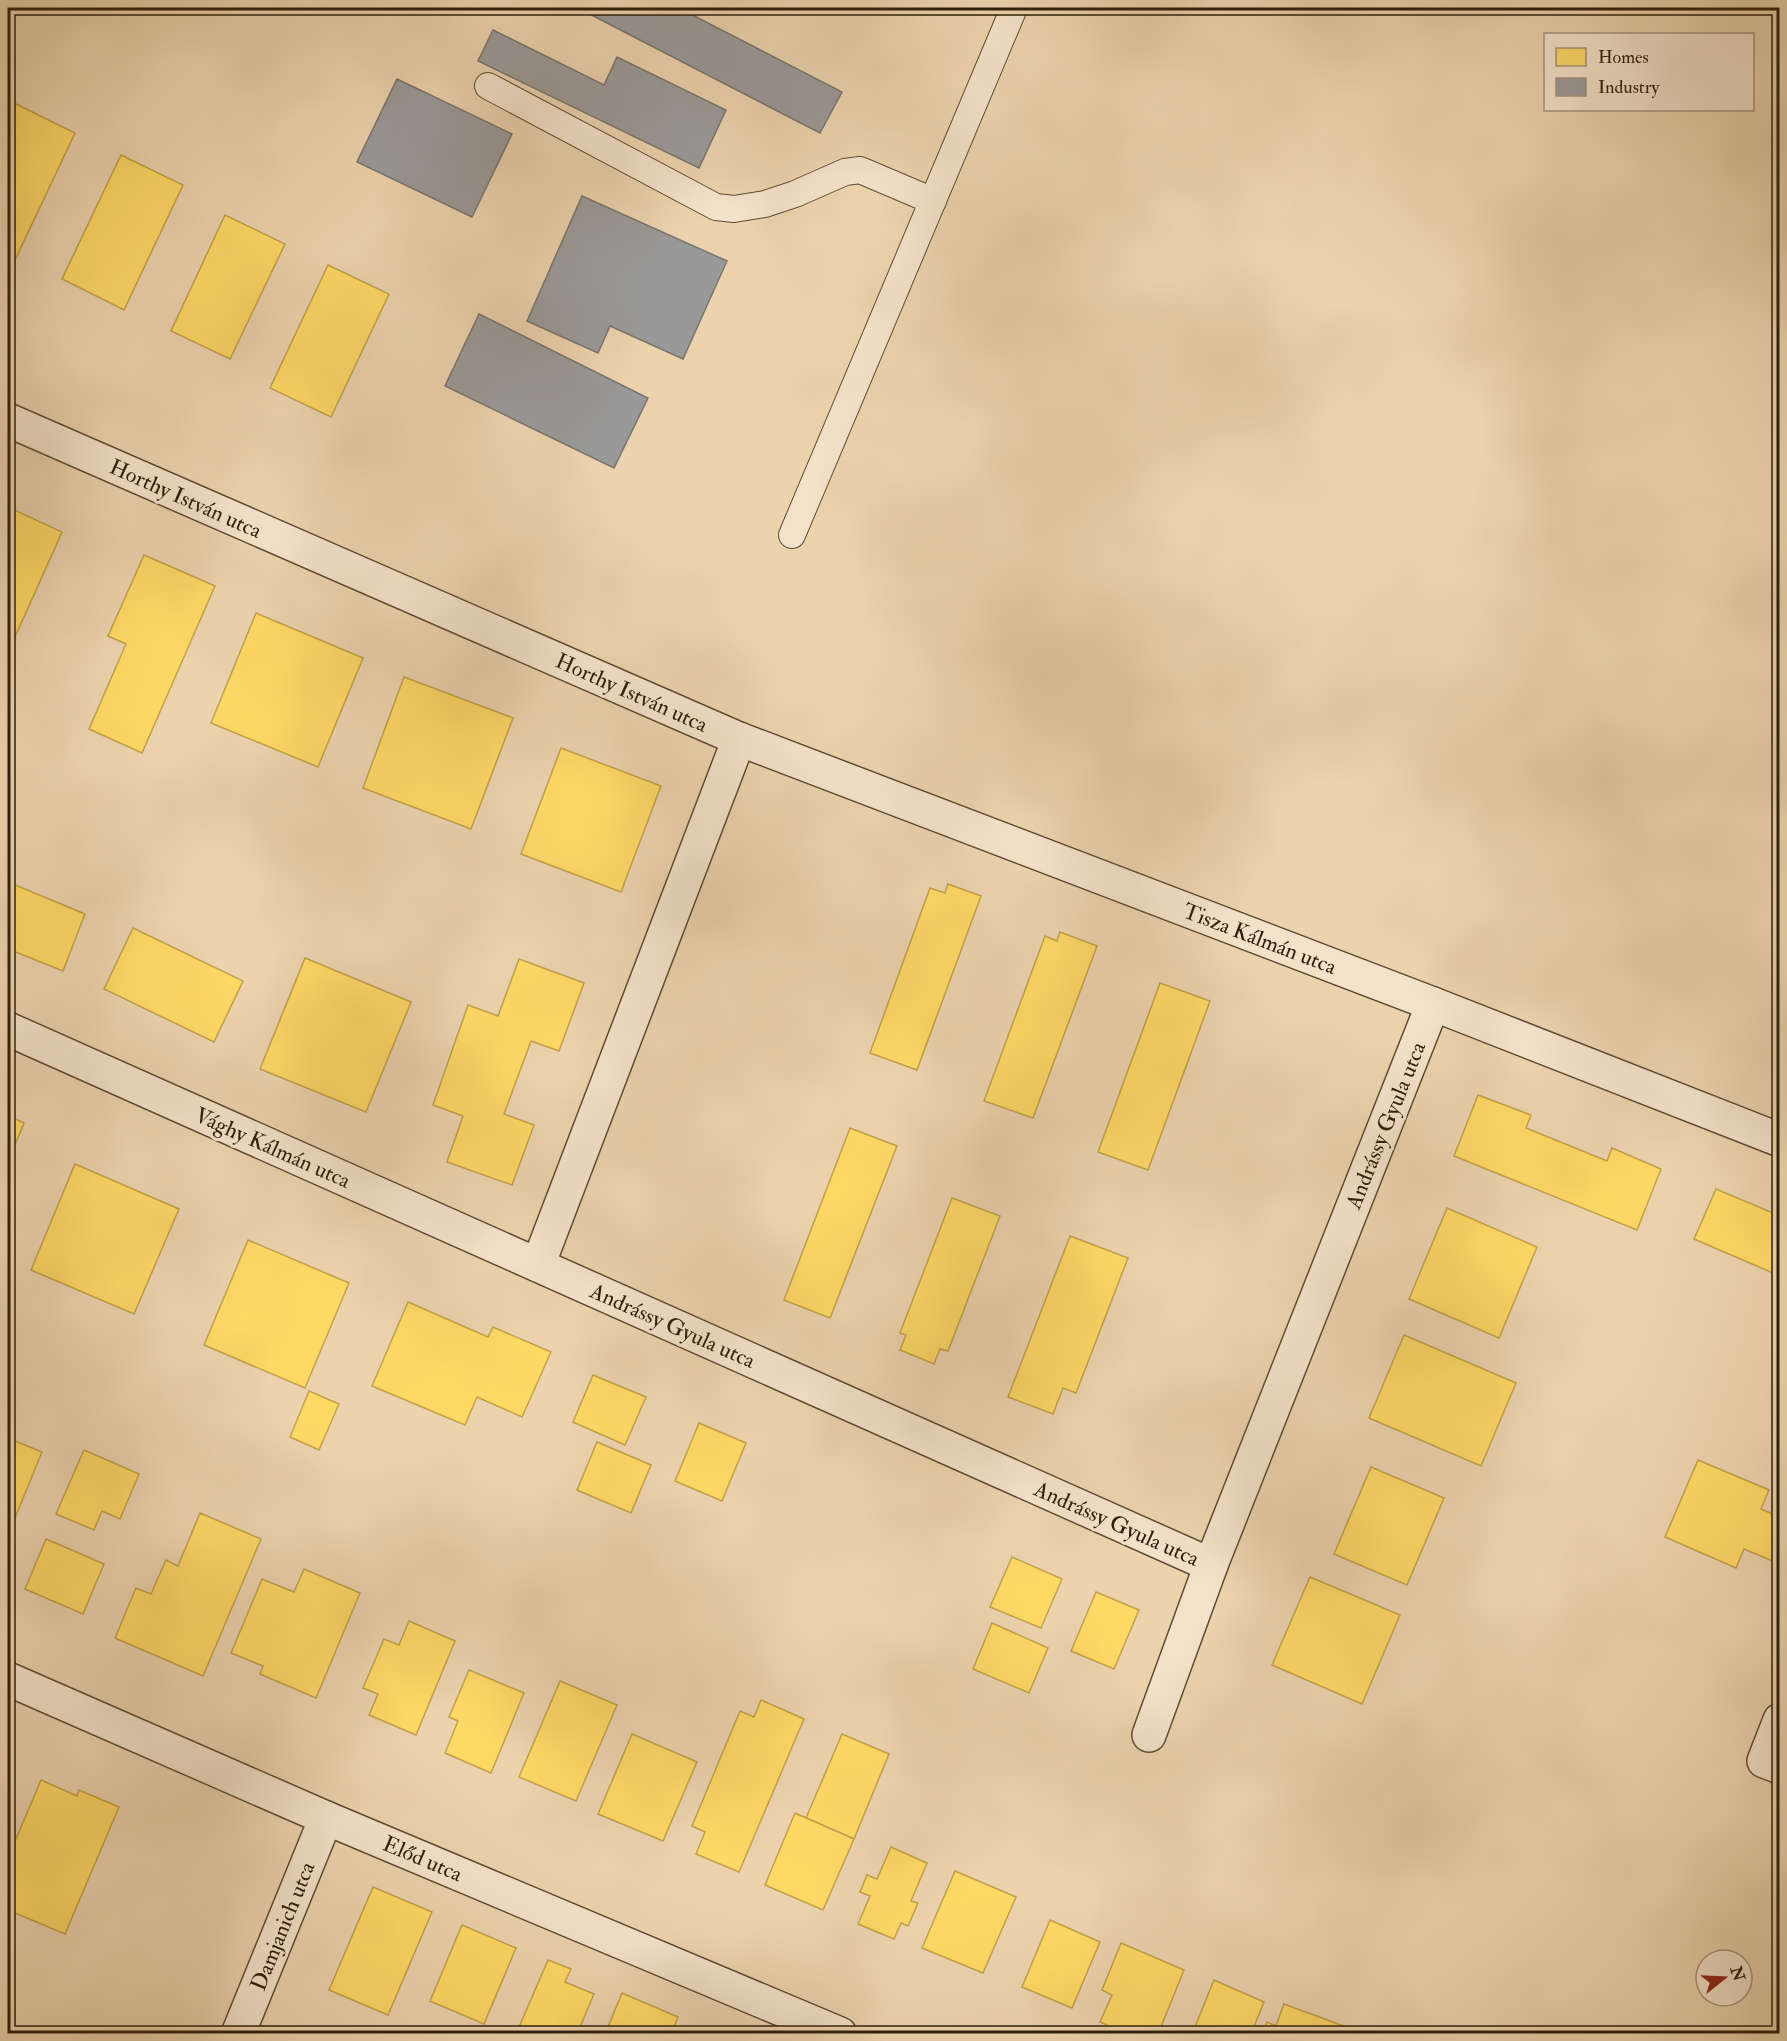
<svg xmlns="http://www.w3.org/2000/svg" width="1787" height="2041" viewBox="0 0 1787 2041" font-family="'IM FELL Double Pica',serif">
	<rect width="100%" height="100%" fill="#ecd3ae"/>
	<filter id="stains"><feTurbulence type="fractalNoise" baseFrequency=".00333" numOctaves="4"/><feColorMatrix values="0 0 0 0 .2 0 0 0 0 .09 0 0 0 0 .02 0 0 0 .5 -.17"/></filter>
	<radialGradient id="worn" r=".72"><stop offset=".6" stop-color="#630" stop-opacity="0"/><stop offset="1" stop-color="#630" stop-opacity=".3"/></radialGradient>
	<g fill="#ffd966" stroke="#c1a14a" stroke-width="1.5">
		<polygon points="10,101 75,133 15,260 8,256 8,107"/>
		<polygon points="121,155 183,185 124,310 62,279"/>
		<polygon points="225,215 285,244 230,359 171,331"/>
		<polygon points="328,265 389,294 331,417 270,388"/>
		<polygon points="8,507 62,532 15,637 8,634"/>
		<polygon points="144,555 215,586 142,753 89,729 126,644 108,636"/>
		<polygon points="256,613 363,658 318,767 211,723"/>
		<polygon points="404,677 513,718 471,829 363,788"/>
		<polygon points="561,748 661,786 621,892 521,854"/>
		<polygon points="8,882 85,914 63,971 8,949"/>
		<polygon points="948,884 981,896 917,1070 870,1053 930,888 945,893"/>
		<polygon points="133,928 243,981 214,1042 104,989"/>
		<polygon points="1060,932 1097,946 1033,1118 984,1101 1045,936 1057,941"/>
		<polygon points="305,958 411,1002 366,1112 260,1069"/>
		<polygon points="519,959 584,983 559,1051 531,1041 504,1114 534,1125 512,1185 447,1162 463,1116 433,1105 468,1005 498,1016"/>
		<polygon points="1160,983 1210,1001 1148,1170 1098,1152"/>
		<polygon points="1478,1095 1531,1115 1526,1128 1607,1161 1612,1148 1661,1169 1637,1230 1454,1156"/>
		<polygon points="8,1115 24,1123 8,1162"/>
		<polygon points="850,1128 897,1146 830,1318 784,1300"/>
		<polygon points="75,1164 179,1209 134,1314 31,1270"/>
		<polygon points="1716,1189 1780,1216 1780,1276 1694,1239"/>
		<polygon points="952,1198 1000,1216 948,1351 940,1349 934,1364 900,1350 906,1335 900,1333"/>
		<polygon points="1447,1208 1537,1247 1499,1338 1409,1299"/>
		<polygon points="1070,1236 1128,1258 1076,1393 1063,1388 1053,1414 1008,1397"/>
		<polygon points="248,1240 349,1283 305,1388 204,1345"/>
		<polygon points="408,1302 488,1337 493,1327 551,1352 522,1417 477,1397 465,1425 372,1386"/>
		<polygon points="1404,1335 1516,1383 1481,1466 1369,1418"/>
		<polygon points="593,1375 646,1397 625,1445 573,1422"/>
		<polygon points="309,1391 339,1404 319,1450 290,1437"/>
		<polygon points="699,1423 746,1443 722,1501 675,1481"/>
		<polygon points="8,1438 42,1452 8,1535"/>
		<polygon points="597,1442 651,1465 631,1513 577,1490"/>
		<polygon points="84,1450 139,1474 120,1519 102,1511 94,1530 56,1514"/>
		<polygon points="1698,1460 1769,1490 1761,1509 1780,1517 1780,1550 1775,1562 1744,1549 1736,1568 1665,1537"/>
		<polygon points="1371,1467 1444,1498 1407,1585 1334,1554"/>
		<polygon points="200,1513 261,1539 203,1676 115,1638 136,1588 151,1594 166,1560 178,1566"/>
		<polygon points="46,1539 104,1564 83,1614 25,1589"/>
		<polygon points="1012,1557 1062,1579 1041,1628 990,1607"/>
		<polygon points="304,1569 360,1593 316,1698 260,1674 263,1666 231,1653 262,1579 294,1592"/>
		<polygon points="1310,1577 1400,1615 1362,1704 1272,1665"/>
		<polygon points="1096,1592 1139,1610 1114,1669 1071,1651"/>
		<polygon points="409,1621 455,1641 416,1735 369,1715 378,1694 363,1688 384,1639 399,1645"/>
		<polygon points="992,1623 1048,1648 1029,1693 973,1669"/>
		<polygon points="469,1670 524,1693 491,1773 445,1753 458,1721 449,1717"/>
		<polygon points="560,1681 617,1705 576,1801 519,1777"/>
		<polygon points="761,1700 804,1719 739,1872 696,1854 705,1832 692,1826 740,1711 754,1717"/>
		<polygon points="632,1734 697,1762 663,1841 598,1814"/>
		<polygon points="842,1734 889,1754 854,1839 806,1818"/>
		<polygon points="41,1780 77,1796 79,1790 119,1807 65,1934 8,1910 8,1858"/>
		<polygon points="795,1813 854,1839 823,1910 765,1885"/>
		<polygon points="891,1847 927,1863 911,1901 918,1903 908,1926 901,1923 894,1939 858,1924 870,1896 860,1892 867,1875 877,1879"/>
		<polygon points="955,1871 1016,1897 983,1973 922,1948"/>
		<polygon points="373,1887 432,1912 388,2015 329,1990"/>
		<polygon points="1050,1920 1100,1942 1072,2008 1022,1987"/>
		<polygon points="462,1925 516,1948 484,2024 430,2001"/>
		<polygon points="1121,1943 1184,1970 1158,2034 1126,2034 1100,2022 1112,1995 1102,1990"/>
		<polygon points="548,1960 571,1969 565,1982 594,1994 577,2034 516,2034"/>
		<polygon points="1214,1980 1264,2002 1251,2034 1192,2034"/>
		<polygon points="622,1993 678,2017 671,2034 605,2034"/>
		<polygon points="1284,2004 1349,2028 1346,2034 1262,2034 1267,2022 1276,2026"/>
		<polygon points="713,2028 727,2034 710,2034"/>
	</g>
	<g fill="#999" stroke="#79746e" stroke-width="1.5">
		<polygon points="578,8 679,8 842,92 820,133"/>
		<polygon points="493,30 604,85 617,57 726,110 699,168 478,61"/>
		<polygon points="397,79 512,134 472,217 357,162"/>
		<polygon points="582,196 727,261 683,359 610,326 598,353 527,321"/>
		<polygon points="479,314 648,398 614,468 445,386"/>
	</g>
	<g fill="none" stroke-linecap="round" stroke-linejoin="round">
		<defs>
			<g id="lane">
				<polyline points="488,86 716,207 734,209 765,204 795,194 845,172 860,170 933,201"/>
				<polyline points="792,535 1014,8"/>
			</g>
			<g id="street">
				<polyline points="8,420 739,739 538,1265"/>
				<polyline points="739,739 1433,1004 1780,1140"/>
				<polyline points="8,1029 1211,1565 1433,1004"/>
				<polyline points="8,1679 326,1818 840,2034"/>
				<polyline points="1780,1720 1764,1761 1780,1767"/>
				<polyline points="1149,1735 1211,1565"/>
				<polyline points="238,2034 326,1818"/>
			</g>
		</defs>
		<use href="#lane" stroke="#5e4c32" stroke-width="28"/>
		<use href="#street" stroke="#5e4c32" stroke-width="36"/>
		<polyline stroke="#2f1f09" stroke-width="4" stroke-dasharray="1.5 3" stroke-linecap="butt" points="1773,1684 1780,1667"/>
		<use href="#lane" stroke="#f3e2ca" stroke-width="26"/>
		<use href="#street" stroke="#f3e2ca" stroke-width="33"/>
	</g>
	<g text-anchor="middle" stroke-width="6" stroke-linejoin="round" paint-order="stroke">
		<g font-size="22" fill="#2f1f09" stroke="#f3e2ca">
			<text transform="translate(186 498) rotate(24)" y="8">Horthy István utca</text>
			<text transform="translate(632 692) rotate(24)" y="8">Horthy István utca</text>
			<text transform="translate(1260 938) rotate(21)" y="8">Tisza Kálmán utca</text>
			<text transform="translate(1385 1125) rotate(-68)" y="8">Andrássy Gyula utca</text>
			<text transform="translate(273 1147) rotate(24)" y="8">Vághy Kálmán utca</text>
			<text transform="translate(673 1325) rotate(24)" y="8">Andrássy Gyula utca</text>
			<text transform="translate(1117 1523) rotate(24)" y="8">Andrássy Gyula utca</text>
			<text transform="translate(423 1858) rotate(23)" y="8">Előd utca</text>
			<text transform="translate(282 1926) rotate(-68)" y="8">Damjanich utca</text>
		</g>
	</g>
	<rect width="1787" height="2041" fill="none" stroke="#ecd3ae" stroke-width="30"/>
	<rect x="9" y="9" width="1769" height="2023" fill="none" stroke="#2f1f09" stroke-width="3"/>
	<rect x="15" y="15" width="1757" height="2011" fill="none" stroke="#2f1f09" stroke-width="1.5"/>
	<rect x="1544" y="33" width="210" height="78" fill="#f3e2ca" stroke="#a5947d" stroke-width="1.5"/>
	<rect x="1556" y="48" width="30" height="18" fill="#ffd966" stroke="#a5947d" stroke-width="1.5"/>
	<text x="1598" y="63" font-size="18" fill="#2f1f09">Homes</text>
	<rect x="1556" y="78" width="30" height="18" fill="#999999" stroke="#a5947d" stroke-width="1.5"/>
	<text x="1598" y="93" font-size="18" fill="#2f1f09">Industry</text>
	<g transform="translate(1724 1978) rotate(72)"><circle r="28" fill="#f3e2ca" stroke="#a5947d" stroke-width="1.5"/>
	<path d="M0-4.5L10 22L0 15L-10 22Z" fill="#8f2418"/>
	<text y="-9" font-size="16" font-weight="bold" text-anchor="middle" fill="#2f1f09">N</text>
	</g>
	<rect width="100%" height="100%" filter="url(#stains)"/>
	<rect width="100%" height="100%" fill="url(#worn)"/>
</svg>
